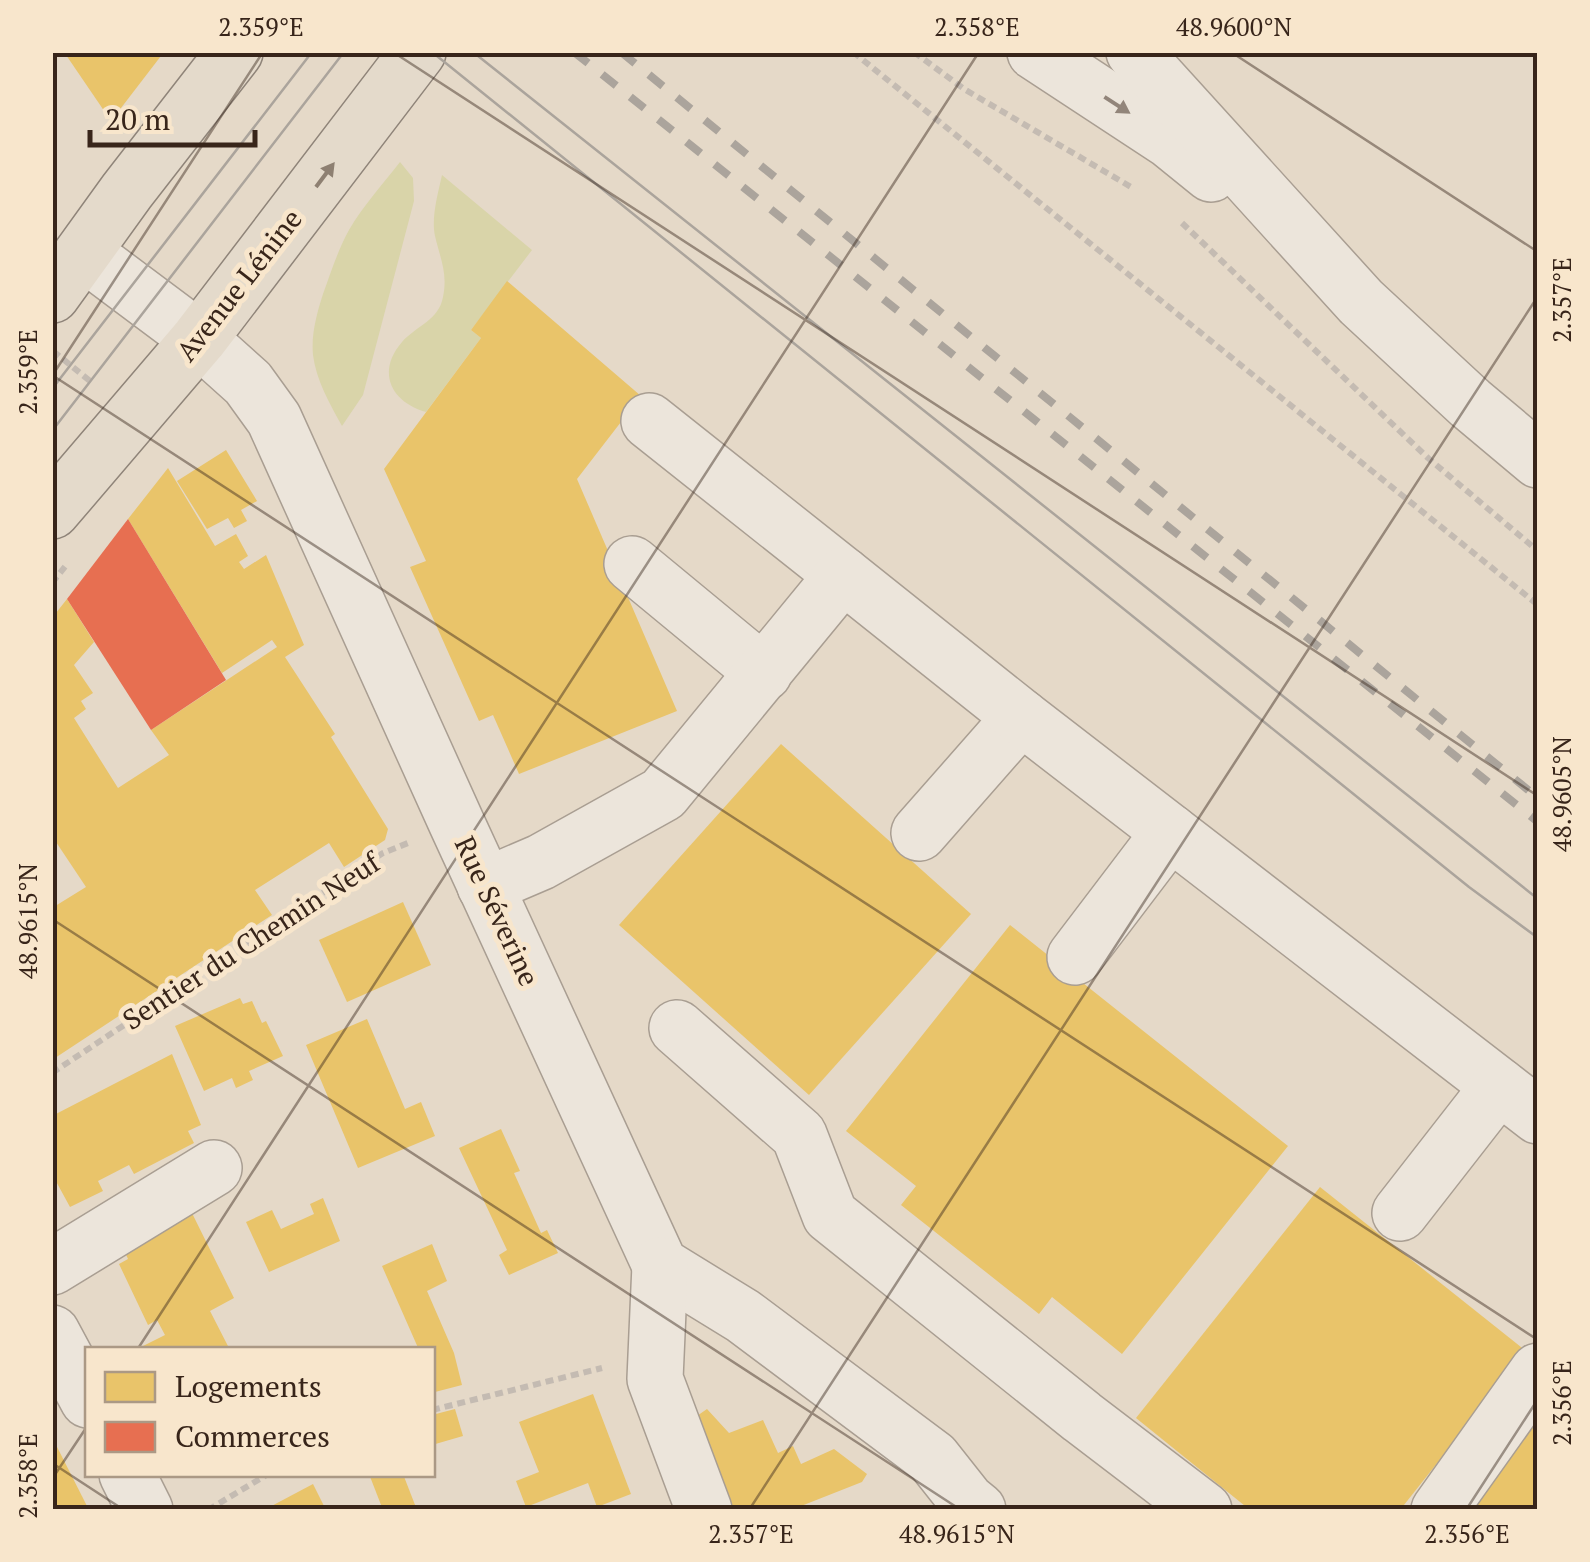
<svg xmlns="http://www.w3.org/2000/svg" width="1590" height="1562" viewBox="0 0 1590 1562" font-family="'PT Serif',serif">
	<rect width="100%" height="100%" fill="#e5d9c8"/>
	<g fill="#d9d4a9">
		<path d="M400,162L413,178L414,201L363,395L342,426C330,404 316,380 313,355C311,334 317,313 323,294C331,272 338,250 349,230C363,206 383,184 400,162Z"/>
		<path d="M442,175L532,250L471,330L481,338L426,412C391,402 376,372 402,342C416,326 439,320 443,297C448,273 440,258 435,236C431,218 438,193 442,175Z"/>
	</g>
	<g fill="#e9c46a">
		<polygon points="64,52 164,52 111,121"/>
		<polygon points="507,281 641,396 577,479 677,711 519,774 493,715 479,721 410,567 426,561 384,469 481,338 471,330"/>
		<polygon points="226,450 257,501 241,510 247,521 234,528 228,518 207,529 177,481"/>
		<polygon points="168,468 215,546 236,534 248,556 239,562 244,569 266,555 304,645 285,657 335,734 331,737 388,829 385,840 344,867 329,843 255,890 272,915 52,1060 52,908 86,887 52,836 52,618 67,599 94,642 74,665 93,693 81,701 86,709 74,718 118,788 169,755 151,730 277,647 272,640 222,673 128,519"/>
		<polygon points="781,744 971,914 809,1095 619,925"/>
		<polygon points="403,902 431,965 347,1002 319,940"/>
		<polygon points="1010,925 1288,1146 1122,1354 1052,1297 1039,1314 901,1205 916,1186 846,1131"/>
		<polygon points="240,998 243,1004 252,1001 262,1023 266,1021 283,1056 249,1071 253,1080 236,1088 232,1078 204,1091 175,1026"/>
		<polygon points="367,1019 405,1109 421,1102 435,1136 358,1168 306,1045"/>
		<polygon points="172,1054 201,1125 188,1131 194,1143 134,1174 129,1165 98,1181 103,1191 70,1207 52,1174 52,1116"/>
		<polygon points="501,1129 520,1171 514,1173 541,1233 547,1230 558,1253 509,1275 499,1255 507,1250 459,1148"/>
		<polygon points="1320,1187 1526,1351 1400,1510 1250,1510 1136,1418"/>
		<polygon points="323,1198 340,1241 269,1272 246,1222 272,1210 281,1229 314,1214 310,1204"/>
		<polygon points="187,1203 234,1298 210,1311 230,1350 142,1350 141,1347 165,1335 157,1320 148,1325 119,1264 128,1259 119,1239"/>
		<polygon points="432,1244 447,1281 427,1291 454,1353 462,1385 435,1392 432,1386 432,1350 419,1350 382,1266"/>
		<polygon points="593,1394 631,1494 597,1507 588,1483 526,1507 516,1481 539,1472 519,1422"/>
		<polygon points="1538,1394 1538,1510 1459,1510"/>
		<polygon points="455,1409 463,1436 432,1445 432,1415"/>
		<polygon points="707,1409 729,1433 763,1420 778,1453 793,1446 801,1464 834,1449 867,1474 862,1482 791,1510 731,1510 694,1418"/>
		<polygon points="52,1437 89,1510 52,1510"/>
		<polygon points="369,1474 403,1474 417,1510 383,1510"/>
		<polygon points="313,1484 326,1510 264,1510"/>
	</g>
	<polygon fill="#e76f51" points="128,519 226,680 151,730 67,599"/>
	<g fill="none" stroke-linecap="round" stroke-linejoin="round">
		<defs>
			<g id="minor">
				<polyline points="1035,52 1169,140 1211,174"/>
				<polyline points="1134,52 1361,302 1470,403 1538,460"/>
				<polyline points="84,253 199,339 248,383 274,419 457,824 660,1265 743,1316 933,1458 967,1501 978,1510"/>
				<polyline points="649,421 843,575"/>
				<polyline points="632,564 764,673"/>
				<polyline points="919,833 1021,717"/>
				<polyline points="485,886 541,862 663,794 843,575 1021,717 1538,1116"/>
				<polyline points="1075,957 1170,832"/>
				<polyline points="677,1028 799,1135 830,1215 1082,1417 1204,1510"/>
				<polyline points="1400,1213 1499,1086"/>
				<polyline points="660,1265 655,1379 704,1510"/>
				<polyline points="52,1267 214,1168"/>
				<polyline points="52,1333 88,1400"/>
				<polyline points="127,1474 145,1510"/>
				<polyline points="1439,1510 1538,1371"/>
			</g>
			<g id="major">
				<polyline points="52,295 127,191 235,52"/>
				<polyline points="52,511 199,339 418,52"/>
			</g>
		</defs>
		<use href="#minor" stroke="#a99e92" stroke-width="58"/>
		<use href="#major" stroke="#8f8479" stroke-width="58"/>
		<g stroke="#c4bbb2" stroke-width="6" stroke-dasharray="8 5" stroke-linecap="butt">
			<polyline points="853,52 1538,605"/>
			<polyline points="914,52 964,89 1131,187"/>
			<polyline points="1182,223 1428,458 1538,551"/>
			<polyline points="53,351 90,381"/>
			<polyline points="52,583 67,564"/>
			<polyline points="52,1073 383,853 408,843"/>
			<polyline points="432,1410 602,1368"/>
			<polyline points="208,1510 268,1474"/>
		</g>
		<use href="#minor" stroke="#ece5db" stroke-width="55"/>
		<use href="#major" stroke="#e4dacb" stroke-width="55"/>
		<g stroke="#aba49c" stroke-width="2.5">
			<polyline points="432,52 1469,887 1538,938"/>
			<polyline points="473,52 1538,899"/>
			<polyline points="52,389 312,52"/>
			<polyline points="52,431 344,52"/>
		</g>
		<g stroke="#aba49c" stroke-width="8" stroke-dasharray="18 18" stroke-linecap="butt">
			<polyline points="574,52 1538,822"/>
			<polyline points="621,52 1538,798"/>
		</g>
	</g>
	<defs><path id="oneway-solid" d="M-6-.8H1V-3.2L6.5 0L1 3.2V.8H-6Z" transform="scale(2.5)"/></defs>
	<use fill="#92857a" href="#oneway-solid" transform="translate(1117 105) rotate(33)"/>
	<use fill="#8e8072" href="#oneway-solid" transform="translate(325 175) rotate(-53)"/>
	<path fill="none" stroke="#38251a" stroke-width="2.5" stroke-opacity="0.45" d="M393,52L1538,796M1231,52L1538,252M52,375L1538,1340M52,376L263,52M52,919L961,1510M137,1350L979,52M52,1463L124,1510M52,1479L88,1425M749,1510L1538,296M1466,1510L1538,1399"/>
	<g text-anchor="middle" stroke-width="10" stroke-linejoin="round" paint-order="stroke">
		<g font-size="28" fill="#38251a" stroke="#f8e6cc">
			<text transform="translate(239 285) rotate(-52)" y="10">Avenue Lénine</text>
			<text transform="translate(497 911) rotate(65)" y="10">Rue Séverine</text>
			<text transform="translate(251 941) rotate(-33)" y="10">Sentier du Chemin Neuf</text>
		</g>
	</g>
	<rect width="1590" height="1562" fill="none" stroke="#f8e6cc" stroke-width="110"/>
	<rect x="85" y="1347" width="350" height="130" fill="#f8e6cc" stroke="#ab9985" stroke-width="2.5"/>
	<rect x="105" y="1372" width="50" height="30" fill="#e9c46a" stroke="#ab9985" stroke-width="2.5"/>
	<text x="175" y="1397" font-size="30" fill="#38251a">Logements</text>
	<rect x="105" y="1422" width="50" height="30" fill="#e76f51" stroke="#ab9985" stroke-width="2.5"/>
	<text x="175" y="1447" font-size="30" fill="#38251a">Commerces</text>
	<path d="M90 130v15h165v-15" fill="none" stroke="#38251a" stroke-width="5"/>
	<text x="105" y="130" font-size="30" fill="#38251a" stroke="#f8e6cc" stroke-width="8" paint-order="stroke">20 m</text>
	<rect x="55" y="55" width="1480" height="1452" fill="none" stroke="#38251a" stroke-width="4"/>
	<g font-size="25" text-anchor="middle" fill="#38251a">
		<text x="261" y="36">2.359°E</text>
		<text x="977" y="36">2.358°E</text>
		<text x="1234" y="36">48.9600°N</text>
		<text transform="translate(1562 300) rotate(-90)" y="9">2.357°E</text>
		<text transform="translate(28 372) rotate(-90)" y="9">2.359°E</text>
		<text transform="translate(1562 794) rotate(-90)" y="9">48.9605°N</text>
		<text transform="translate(28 921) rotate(-90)" y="9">48.9615°N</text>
		<text transform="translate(1562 1403) rotate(-90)" y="9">2.356°E</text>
		<text transform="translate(28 1476) rotate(-90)" y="9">2.358°E</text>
		<text x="751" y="1543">2.357°E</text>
		<text x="957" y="1543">48.9615°N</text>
		<text x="1467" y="1543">2.356°E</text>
	</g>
</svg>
